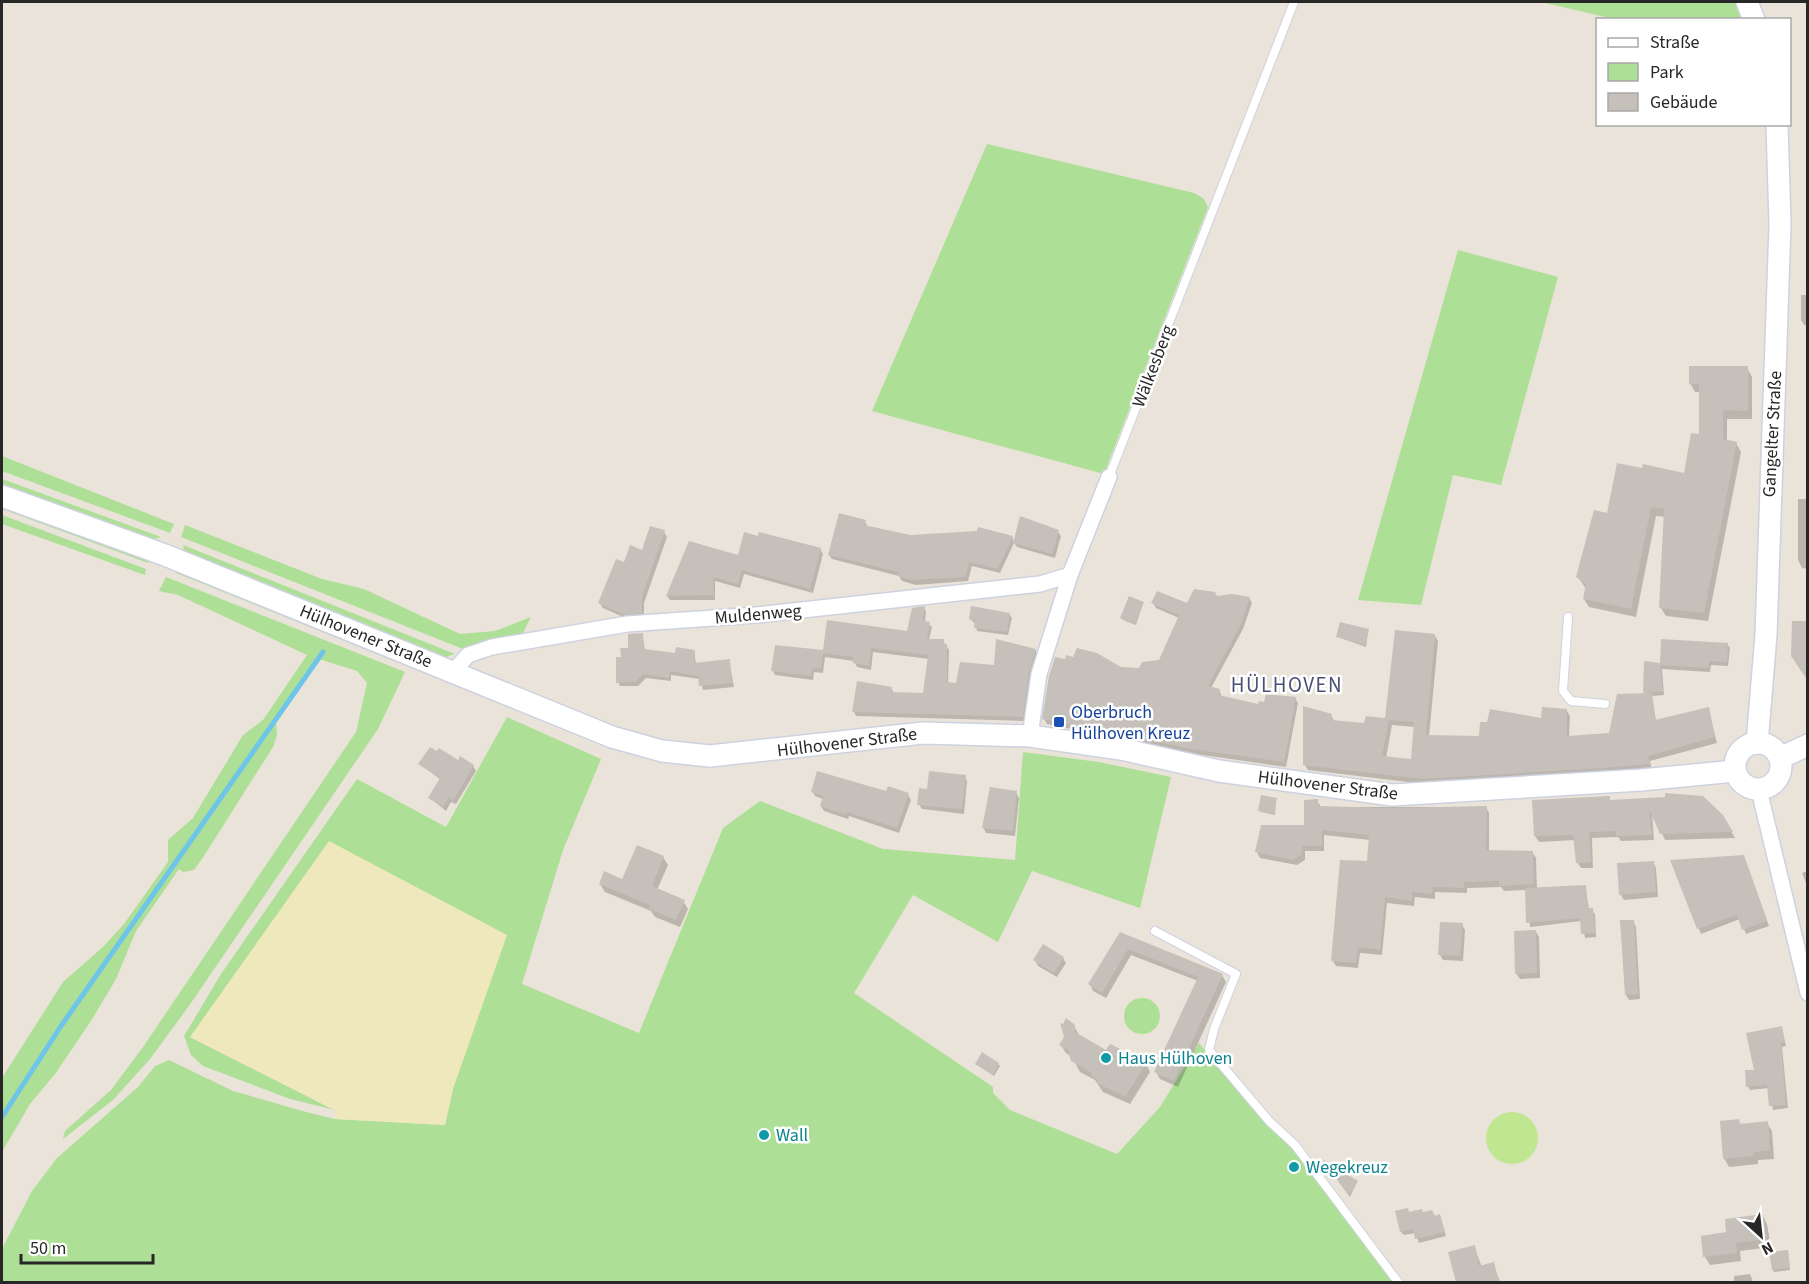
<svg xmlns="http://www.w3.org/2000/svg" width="1809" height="1284" viewBox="0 0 1809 1284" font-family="'Source Sans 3',sans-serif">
	<rect width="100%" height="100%" fill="#eae3d9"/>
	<g fill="#addf96">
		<polygon points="1541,2 1739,2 1745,19 1614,19"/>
		<polygon points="987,144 1194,193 1203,198 1208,207 1104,474 872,411"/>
		<polygon points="1458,250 1558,277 1501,485 1453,475 1421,605 1358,600"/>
		<polygon points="2,456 174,524 170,533 2,471"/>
		<polygon points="2,479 161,537 153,539 2,484"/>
		<polygon points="2,505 148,559 148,563 2,509"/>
		<polygon points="2,515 146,569 145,575 2,524"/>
		<polygon points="185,525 322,579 364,589 460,634 495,631 531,617 523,633 463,649 181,537"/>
		<polygon points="183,545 455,654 446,657 184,551"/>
		<polygon points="181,570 391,654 402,664 176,573"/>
		<polygon points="166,577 405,672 378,729 191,1003 150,1059 113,1100 63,1139 65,1131 111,1090 143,1047 356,732 367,683 357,671 319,659 276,723 277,735 273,747 204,856 194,870 183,872 179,869 136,931 116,979 91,1021 55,1074 30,1104 2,1152 2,1078 63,982 103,947 124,924 168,862 168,840 193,818 243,735 263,720 307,655 178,595 159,591"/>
		<polygon points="507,717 601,759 563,850 522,984 639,1033 723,828 760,801 883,849 1015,860 1023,752 1099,762 1171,777 1140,908 1032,871 998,942 913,895 854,993 993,1087 993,1093 1010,1110 1117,1154 1160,1107 1199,1043 1268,1127 1290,1145 1393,1282 2,1282 2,1249 32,1191 57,1158 138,1087 155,1066 169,1060 233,1091 306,1112 335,1119 445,1125 453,1089 190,1037 335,1110 290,1099 203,1066 191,1055 184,1036 221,974 357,779 446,827"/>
		<circle cx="1142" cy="1016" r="18"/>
	</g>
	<polygon fill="#eee8bc" points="329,841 507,935 453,1089 445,1125 335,1119 334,1110 190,1037"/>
	<circle fill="#c0e692" cx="1512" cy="1138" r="26"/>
	<g fill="#0003" fill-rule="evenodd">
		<polygon points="1801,295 1808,295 1808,325 1804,325 1801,320"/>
		<polygon points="1747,368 1752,377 1752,419 1727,419 1727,441 1736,443 1741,452 1708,621 1666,616 1661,608 1666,517 1656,516 1636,617 1589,607 1584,599 1586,589 1578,577 1608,514 1685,474 1700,436 1701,392 1695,392 1690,383"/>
		<polygon points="1798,499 1808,499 1808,569 1802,568 1798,560"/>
		<polygon points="865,522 868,527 910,537 1012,537 1014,542 1058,532 1061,536 1055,558 1017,547 1014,543 1000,573 972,566 968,581 916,585 902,581 899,576 832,559 829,555"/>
		<polygon points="664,532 667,537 644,603 644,618 628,619 603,608 600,603"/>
		<polygon points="820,549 823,554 813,593 744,574 740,588 715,581 715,600 670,600 667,596 739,557"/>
		<polygon points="1216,597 1249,598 1252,603 1243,629 1211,688 1219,690 1222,697 1259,706 1295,698 1298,703 1286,767 1196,754 1047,724 1044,719 1120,669 1140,669 1160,661 1179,618 1156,608 1153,603 1188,605"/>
		<polygon points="1143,603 1136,625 1123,620 1122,618"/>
		<polygon points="924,608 926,612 925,622 932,627 929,640 943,641 949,650 948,684 957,685 1035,650 1038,655 1025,721 856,716 854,712 891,688 894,693 924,695 929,659 873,652 871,670 857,667 854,661 825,657 823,673 814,672 813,680 775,675 773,671 824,652 909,632"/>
		<polygon points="1009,614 1012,618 1008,635 977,631 976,624 970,619"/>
		<polygon points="1368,631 1366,647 1338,637"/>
		<polygon points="642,634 645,650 676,654 694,651 696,664 729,661 734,687 703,690 700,679 671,675 671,681 646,678 638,686 620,686 618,682 622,659"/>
		<path d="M1435,636L1438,641L1429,736L1480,737L1567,711L1570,716L1569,738L1611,735L1646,695L1645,663L1661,664L1727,644L1730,648L1728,666L1711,665L1710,672L1662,669L1664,695L1652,696L1656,721L1708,709L1717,743L1650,761L1652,770L1425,784L1308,770L1305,765L1331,716L1335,722L1365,725L1387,720ZM1392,725L1415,727L1413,761L1386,758Z"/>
		<polygon points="458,762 473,766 476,771 456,804 451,802 446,811 430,798 441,780 420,764"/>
		<polygon points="965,777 967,781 964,814 922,809 919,804 928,790"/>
		<polygon points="812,791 887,792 908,795 911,800 899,833 849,816 848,819 824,811 821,806 823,799 815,796"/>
		<polygon points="1016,793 1019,798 1015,836 986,833 983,827"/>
		<polygon points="1667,795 1702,797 1722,816 1735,838 1665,840 1652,812 1654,840 1621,841 1618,837 1592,838 1593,868 1581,868 1577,862 1575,840 1539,842 1535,836 1609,797 1611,802 1667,799"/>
		<polygon points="1276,799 1275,815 1261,812 1260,810"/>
		<polygon points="1317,801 1321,807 1486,807 1489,813 1489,852 1532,852 1536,858 1537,889 1585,886 1589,909 1595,914 1596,937 1585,938 1582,921 1530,927 1527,890 1504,891 1501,887 1467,888 1467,893 1435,892 1435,899 1415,897 1414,906 1387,903 1382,955 1360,953 1358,968 1336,966 1333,961 1368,862 1370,840 1324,835 1324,851 1305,851 1305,860 1297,865 1260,858 1257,852 1305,827"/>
		<polygon points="663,857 668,865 657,890 683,901 688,909 680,927 655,917 651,911 605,892 600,884 623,881"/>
		<polygon points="1672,861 1746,862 1769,926 1746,934 1740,919 1701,934"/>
		<polygon points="1653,862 1656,868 1658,897 1624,900 1621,895"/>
		<polygon points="1808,871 1808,888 1802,873"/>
		<polygon points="1633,921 1636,927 1640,999 1629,1000 1626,995"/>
		<polygon points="1462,925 1465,930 1463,961 1443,960 1440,955"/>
		<polygon points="1536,932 1539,937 1540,978 1520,979 1516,973"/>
		<polygon points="1120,933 1222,975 1226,982 1178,1087 1160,1079 1156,1072 1198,981 1131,955 1106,998 1093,991 1090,984"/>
		<polygon points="1063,958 1066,963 1057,977 1038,966 1035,960"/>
		<polygon points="1074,1026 1079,1035 1107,1053 1146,1063 1150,1072 1130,1104 1103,1092 1095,1080 1080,1072 1072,1057 1066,1053 1061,1045"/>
		<polygon points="1781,1028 1786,1046 1782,1047 1788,1108 1773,1110 1769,1088 1750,1090 1748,1086"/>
		<polygon points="976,1064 998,1064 1000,1066 994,1076"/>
		<polygon points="1739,1121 1741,1125 1767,1123 1772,1131 1774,1159 1758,1160 1758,1164 1729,1167 1724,1158"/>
		<polygon points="1326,1163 1357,1182 1350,1197"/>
		<polygon points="1409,1213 1439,1216 1446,1236 1419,1243 1415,1233 1404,1235 1401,1232"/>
		<polygon points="1763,1216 1767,1224 1771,1247 1740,1251 1741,1261 1710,1265 1705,1257 1728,1234"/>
		<polygon points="1474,1247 1482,1267 1493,1263 1500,1282 1457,1282 1450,1253"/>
		<polygon points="1788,1254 1790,1270 1774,1272 1773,1270"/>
		<polygon points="1750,1274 1753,1282 1734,1282 1734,1276"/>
	</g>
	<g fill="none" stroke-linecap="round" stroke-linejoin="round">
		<polyline stroke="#6ec5e9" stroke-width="5" points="2,1117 61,1026 323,652"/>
	</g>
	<g fill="#c5c0b9" fill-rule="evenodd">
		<polygon points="1689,366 1748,366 1748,411 1723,410 1723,439 1737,442 1704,613 1659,608 1664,509 1651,507 1631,609 1583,599 1586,584 1576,577 1594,510 1607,513 1617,463 1642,468 1643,464 1684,473 1691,433 1699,434 1699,384 1689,384"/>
		<polygon points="839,513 866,520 864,525 910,535 977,531 978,527 1013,536 998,569 969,562 966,577 912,580 898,576 899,572 828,555"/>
		<polygon points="1020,516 1059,530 1052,554 1013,543"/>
		<polygon points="650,526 665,530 642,597 642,613 625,615 598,603 616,559 624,562 630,545 642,550"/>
		<polygon points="744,532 758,536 759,532 821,548 810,589 742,570 738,584 713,577 714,595 666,596 689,541 738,555"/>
		<polygon points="1194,589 1215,592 1217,596 1232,594 1250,597 1241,624 1208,686 1220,689 1219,695 1258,704 1259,701 1264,702 1266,694 1296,697 1284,762 1192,749 1042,719 1049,676 1055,657 1065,659 1066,655 1073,657 1077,648 1097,653 1121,667 1139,668 1142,662 1159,660 1179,615 1151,603 1157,591 1187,603"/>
		<polygon points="1129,596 1144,602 1135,624 1120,618"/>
		<polygon points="925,606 923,621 930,622 927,639 944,639 944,644 947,644 947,682 956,683 960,662 994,665 996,639 1036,649 1029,673 1023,717 852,712 857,681 892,687 891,692 923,693 928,655 871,648 869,666 853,663 853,657 823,653 821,669 813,668 811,676 771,671 775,645 823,650 827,620 907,631 912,608"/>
		<polygon points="971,606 1010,613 1007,632 974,628 975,620 969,619"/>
		<polygon points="1792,621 1808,621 1808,681 1791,656"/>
		<polygon points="1340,622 1369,629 1366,645 1336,637"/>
		<path d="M1395,630L1435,634L1426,735L1479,736L1480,722H1487L1490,709L1541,718L1542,707L1567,709V736L1609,733L1617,694L1652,693L1655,720L1709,707L1715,737L1648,756L1650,764L1604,768L1421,779L1303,765V706L1332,714L1331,720L1364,723L1366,716L1385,718ZM1389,720L1414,722L1411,759L1382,756Z"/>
		<polygon points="643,633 644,649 675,653 676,647 695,650 694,663 730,659 732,683 699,686 698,676 670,671 669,678 643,674 636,682 616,683 616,657 621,657 620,648 628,648 628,634"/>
		<polygon points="1661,639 1728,643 1727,662 1709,661 1709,668 1660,665 1663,691 1643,693 1644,661 1660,663"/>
		<polygon points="430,747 437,751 439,748 458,760 460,756 474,765 453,801 449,798 443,807 428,798 440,778 418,764"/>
		<polygon points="817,771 886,791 888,786 909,793 897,828 847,812 846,815 820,806 823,796 811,792"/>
		<polygon points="929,771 966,775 962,809 917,805 919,788 927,789"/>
		<polygon points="990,787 1017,791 1013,831 982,828"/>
		<polygon points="1665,793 1703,796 1723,815 1733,832 1660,834 1649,809 1652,835 1616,836 1616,831 1589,832 1591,862 1576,863 1573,835 1534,836 1532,800 1610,796 1610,800 1665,797"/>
		<polygon points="1261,795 1277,798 1274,814 1258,811"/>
		<polygon points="1318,799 1318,806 1393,808 1487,806 1486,850 1533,851 1534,884 1499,886 1499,881 1464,882 1464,888 1433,887 1432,894 1412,892 1412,901 1385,897 1380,950 1358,947 1356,963 1331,961 1340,860 1367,861 1369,835 1322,830 1322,846 1302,846 1302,854 1293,860 1255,852 1261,825 1304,825 1304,800"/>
		<polygon points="637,845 664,856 652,886 685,900 676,920 649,909 650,905 599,884 604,871 622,879"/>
		<polygon points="1744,855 1767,921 1742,930 1737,915 1697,929 1670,860"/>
		<polygon points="1654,861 1656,892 1619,895 1617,863"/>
		<polygon points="1586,885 1588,908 1593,908 1595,933 1581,934 1580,918 1526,923 1525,888"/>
		<polygon points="1620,920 1634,920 1638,994 1625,995"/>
		<polygon points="1440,922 1463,923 1460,956 1438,955"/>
		<polygon points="1536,930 1537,973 1515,974 1514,931"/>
		<polygon points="1120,932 1223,974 1174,1081 1154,1072 1198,977 1128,949 1102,993 1088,984"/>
		<polygon points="1043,944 1064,957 1054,973 1033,960"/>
		<polygon points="1066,1018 1075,1025 1075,1032 1106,1050 1110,1044 1147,1062 1125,1097 1097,1083 1098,1080 1091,1076 1092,1073 1071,1061 1068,1050 1059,1045 1064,1037 1060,1023 1063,1024"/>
		<polygon points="1782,1026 1785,1042 1781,1043 1786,1105 1769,1106 1767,1085 1746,1087 1745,1070 1754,1070 1746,1033"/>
		<polygon points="982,1052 999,1063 993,1075 975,1064"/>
		<polygon points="1739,1119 1740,1124 1768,1121 1770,1150 1754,1152 1754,1156 1723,1159 1720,1121"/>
		<polygon points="1322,1159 1358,1181 1349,1196"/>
		<polygon points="1408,1208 1409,1212 1422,1209 1423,1212 1432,1210 1435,1216 1440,1214 1445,1232 1415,1239 1413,1229 1400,1232 1395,1211"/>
		<polygon points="1763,1214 1767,1239 1736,1243 1737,1253 1703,1257 1701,1236 1726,1232 1725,1219"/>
		<polygon points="1475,1245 1479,1266 1494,1262 1499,1282 1456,1282 1448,1252"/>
		<polygon points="1788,1250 1790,1268 1772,1270 1769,1252"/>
	</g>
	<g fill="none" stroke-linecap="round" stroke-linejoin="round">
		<defs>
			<g id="lane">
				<polyline points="1109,477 1294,2"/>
				<polyline points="1568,617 1563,691 1571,701 1605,704"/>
				<polyline points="1155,931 1236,974 1214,1029 1209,1050 1269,1121 1295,1145 1398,1282"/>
			</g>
			<g id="street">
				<polyline points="453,672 468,655 492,647 627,624 756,615 1040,584 1070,575"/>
				<polyline points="1030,736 1039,674 1070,575 1109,477"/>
				<polyline points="1759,790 1808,993"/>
			</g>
			<g id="secondary">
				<polyline points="1747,2 1754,20"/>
				<polyline points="2,496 165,555 612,737 662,751 710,756 923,733 1030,736 1121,749 1219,771 1392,795 1641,780 1735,771"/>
				<polyline points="1757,743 1766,635 1780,225 1777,124"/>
				<circle cx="1758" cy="766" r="23"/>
				<polyline points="1780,758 1808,745"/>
			</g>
		</defs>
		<use href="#lane" stroke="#ced1e0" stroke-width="10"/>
		<use href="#street" stroke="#ced1e0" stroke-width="18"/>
		<use href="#secondary" stroke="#ced1e0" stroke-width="24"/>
		<use href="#lane" stroke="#fff" stroke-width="8"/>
		<use href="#street" stroke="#fff" stroke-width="15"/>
		<use href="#secondary" stroke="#fff" stroke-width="21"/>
	</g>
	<rect fill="#1a4fb4" stroke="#fff" stroke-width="2" x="1053" y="716" width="12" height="12" rx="3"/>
	<g fill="#0f9aa8" stroke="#fff" stroke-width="2">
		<circle cx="1106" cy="1058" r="6"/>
		<circle cx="764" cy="1135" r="6"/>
		<circle cx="1294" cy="1167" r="6"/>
	</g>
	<g text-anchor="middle" stroke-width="5" stroke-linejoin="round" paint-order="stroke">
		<g font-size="18" fill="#272727" stroke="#fff">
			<text transform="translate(1153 366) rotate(-69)" y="6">Wälkesberg</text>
			<text transform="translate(1772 434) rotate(-87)" y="6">Gangelter Straße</text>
			<text transform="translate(758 614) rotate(-5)" y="6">Muldenweg</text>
			<text transform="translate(366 636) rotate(22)" y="6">Hülhovener Straße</text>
			<text transform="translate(847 742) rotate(-7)" y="6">Hülhovener Straße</text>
			<text transform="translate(1328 785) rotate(7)" y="6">Hülhovener Straße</text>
		</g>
		<g font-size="18" fill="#164399" stroke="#fff" text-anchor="start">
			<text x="1071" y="718">Oberbruch<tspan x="1071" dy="21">Hülhoven Kreuz</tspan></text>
		</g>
		<g font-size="18" fill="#0d838f" stroke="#fff" text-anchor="start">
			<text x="1118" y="1064">Haus Hülhoven</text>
			<text x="776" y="1141">Wall</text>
			<text x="1306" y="1173">Wegekreuz</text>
		</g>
		<g font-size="21" letter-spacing="1.5" fill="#4a5076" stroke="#fff">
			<text x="1287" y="692">HÜLHOVEN</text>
		</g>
	</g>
	<rect width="1809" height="1284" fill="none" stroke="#272727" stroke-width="6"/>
	<rect x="1596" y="18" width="195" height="108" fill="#ffffff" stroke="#a9a9a9" stroke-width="1.5"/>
	<rect x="1608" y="38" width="30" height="9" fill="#ffffff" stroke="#a9a9a9" stroke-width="1.5"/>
	<text x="1650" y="48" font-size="18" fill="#272727">Straße</text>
	<rect x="1608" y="63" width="30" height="18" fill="#addf96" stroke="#a9a9a9" stroke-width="1.5"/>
	<text x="1650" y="78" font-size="18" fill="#272727">Park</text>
	<rect x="1608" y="93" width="30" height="18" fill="#c5c0b9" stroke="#a9a9a9" stroke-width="1.5"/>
	<text x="1650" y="108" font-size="18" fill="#272727">Gebäude</text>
	<g transform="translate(1761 1236) rotate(153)" stroke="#ffffff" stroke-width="4.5" paint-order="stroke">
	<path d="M0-4.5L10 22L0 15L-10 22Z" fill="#272727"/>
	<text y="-9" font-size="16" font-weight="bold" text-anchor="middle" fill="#272727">N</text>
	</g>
	<path d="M21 1254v9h132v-9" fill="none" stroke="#272727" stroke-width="3"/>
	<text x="30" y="1254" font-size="18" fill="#272727" stroke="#ffffff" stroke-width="4.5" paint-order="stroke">50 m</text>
</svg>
